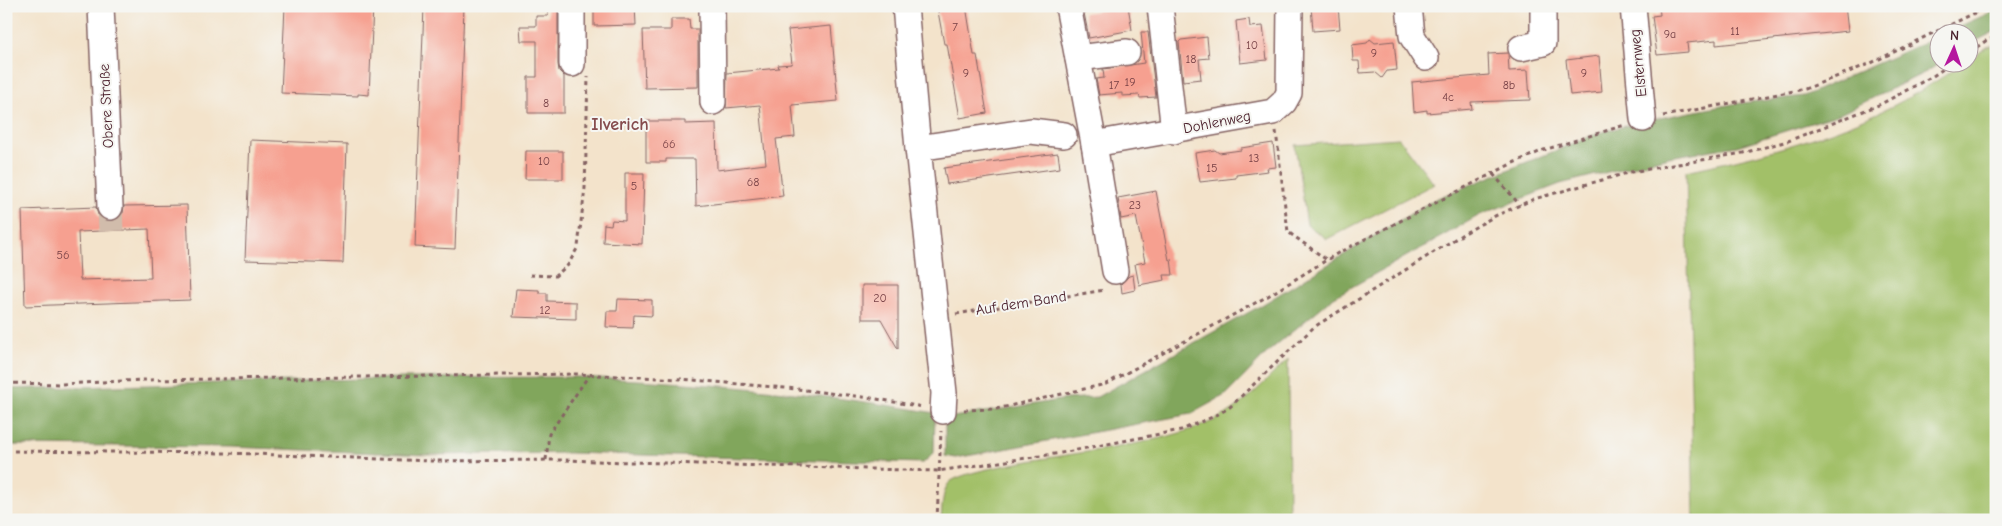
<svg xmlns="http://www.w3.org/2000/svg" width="2002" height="526" viewBox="0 0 2002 526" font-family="'Comic Neue',sans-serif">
	<rect width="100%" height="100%" fill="#f6f6f2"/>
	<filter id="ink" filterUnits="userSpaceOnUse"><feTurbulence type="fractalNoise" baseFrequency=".02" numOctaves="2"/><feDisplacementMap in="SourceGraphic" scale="10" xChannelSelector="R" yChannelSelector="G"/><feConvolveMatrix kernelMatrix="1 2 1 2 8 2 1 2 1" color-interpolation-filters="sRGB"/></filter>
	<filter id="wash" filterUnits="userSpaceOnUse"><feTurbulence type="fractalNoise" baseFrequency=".0096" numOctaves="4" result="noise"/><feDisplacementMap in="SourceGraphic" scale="20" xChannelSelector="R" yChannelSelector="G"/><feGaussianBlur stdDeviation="1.12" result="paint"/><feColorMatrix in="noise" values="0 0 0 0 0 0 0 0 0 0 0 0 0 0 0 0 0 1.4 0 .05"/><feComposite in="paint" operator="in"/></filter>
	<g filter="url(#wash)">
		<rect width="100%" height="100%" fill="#f3e3cb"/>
		<g fill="#a2c068" stroke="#76704a">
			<path d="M1996,44V520H1694L1686,171C1753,157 1820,140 1882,111C1911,98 1938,80 1964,63L1970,62V59L1987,47Z"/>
			<polygon points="1399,138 1434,184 1327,239 1307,225 1295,145"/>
			<path d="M1288,359L1289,520H941C942,509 942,491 949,483C963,467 1095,452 1124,446C1154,440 1187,433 1215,420C1244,407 1266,380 1288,359Z"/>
		</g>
		<g fill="#81a65c" stroke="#666244">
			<polygon points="1996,10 1996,31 1970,44 1970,32 1947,32"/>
			<polygon points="1939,36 1940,63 1928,71 1840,114 1737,146 1668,157 1560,184 1480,215 1334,297 1269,351 1227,394 1191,414 956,458 945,456 945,424 953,417 1067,399 1097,397 1260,306 1435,199 1602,132 1649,120 1733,104 1804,96"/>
			<path d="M576,377C697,382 815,392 935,413L934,453L923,463L569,453L428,455L230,447L6,445V389L398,378Z"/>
		</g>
		<g id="blocks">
			<g fill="#f6a090" fill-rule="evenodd">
				<polygon points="285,6 373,6 369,95 358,94 358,96 281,93"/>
				<polygon points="424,6 464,7 455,249 415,247"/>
				<polygon points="547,6 558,6 558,64 559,71 564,76 564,113 528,113 528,77 537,77 537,41 521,41 520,26 536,26 536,16 548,16"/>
				<polygon points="594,6 635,6 636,25 594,26"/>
				<polygon points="937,6 966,6 974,55 977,55 987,113 960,118 947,44 944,44"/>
				<polygon points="1128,6 1132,30 1089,38 1084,13"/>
				<polygon points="1311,6 1338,6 1340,29 1313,31"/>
				<polygon points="1659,6 1845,6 1848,31 1716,45 1716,40 1687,43 1688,52 1657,55 1652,16 1660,15"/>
				<polygon points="671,19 689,19 690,29 698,29 698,87 645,88 643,30 671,30"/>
				<polygon points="1249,19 1250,27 1263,26 1267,60 1240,63 1236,21"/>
				<polygon points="831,26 838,101 792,105 795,137 776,139 783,196 696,206 695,159 666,159 666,162 646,162 646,121 685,121 685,124 716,123 717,170 766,164 760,105 726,108 727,73 779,68 778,65 792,64 788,30"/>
				<polygon points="1141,32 1148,32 1156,97 1140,98 1139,95 1122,96 1122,93 1099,95 1096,79 1104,78 1103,69 1144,63"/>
				<polygon points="1207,37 1209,58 1199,59 1201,79 1183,81 1179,42 1181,40"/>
				<polygon points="1370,39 1375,43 1394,41 1397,70 1387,71 1382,78 1375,72 1360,73 1359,61 1353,61 1352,45 1367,43"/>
				<polygon points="1508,53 1509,71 1528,70 1530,100 1471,102 1472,109 1427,113 1427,110 1414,112 1412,82 1489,75 1488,54"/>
				<polygon points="1599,56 1602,92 1570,95 1566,60"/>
				<polygon points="250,140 347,144 343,263 245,260"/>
				<polygon points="1273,143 1276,167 1267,168 1268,171 1236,175 1236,178 1200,182 1195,153 1215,150 1219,153 1241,150 1241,148"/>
				<polygon points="526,151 563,151 563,179 525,179"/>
				<polygon points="1058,153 1060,168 947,184 944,168"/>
				<polygon points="625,173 644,173 642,244 603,242 604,224 611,225 612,220 625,221"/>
				<polygon points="1156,191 1169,260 1171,259 1173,275 1164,275 1165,280 1139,285 1135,264 1145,262 1136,216 1121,219 1118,198"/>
				<path d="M187,205L190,300L25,306L22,210L96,207L98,215L104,220L110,221L118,219L123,213L124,206ZM149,229L151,278L80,280L78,232Z"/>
				<polygon points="1133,275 1135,290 1122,293 1121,284 1129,276"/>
				<polygon points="862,285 898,285 898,349 881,319 862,319"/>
				<polygon points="516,289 539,290 539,293 547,293 547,301 576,302 576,319 513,317"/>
				<polygon points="618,299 652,300 652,316 634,315 633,328 606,327 607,311 617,311"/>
			</g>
		</g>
	</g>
	<g filter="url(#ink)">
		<use href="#blocks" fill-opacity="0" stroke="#856463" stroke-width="1"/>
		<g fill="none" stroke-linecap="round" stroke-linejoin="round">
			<polyline stroke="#d1bcab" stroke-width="25" stroke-dasharray="25 12" stroke-linecap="butt" points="110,207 111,231"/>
			<defs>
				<g id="minor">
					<polyline points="101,6 110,207"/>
					<polyline points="572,6 572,64"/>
					<polyline points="712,6 713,102"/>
					<polyline points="905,6 918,148 944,393 943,411"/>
					<polyline points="1068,6 1094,144 1273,112 1284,102 1289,93 1290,6"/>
					<polyline points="1160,6 1174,131"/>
					<polyline points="1409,6 1412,36 1426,58"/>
					<polyline points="1633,6 1643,119"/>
					<polyline points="1521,48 1543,43 1543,6"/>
					<polyline points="1078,58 1127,52"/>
					<polyline points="1094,144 1115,271"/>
					<polyline points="918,148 1031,131 1064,135"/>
				</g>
			</defs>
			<use href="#minor" stroke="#856463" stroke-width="28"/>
			<g stroke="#856463" stroke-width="3" stroke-dasharray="4 4" stroke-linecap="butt">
				<polyline points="1970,52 1987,40 1996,37"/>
				<polyline points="1663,116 1805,89 1869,64 1989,6"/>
				<polyline points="1276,131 1288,232 1327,260"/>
				<polyline points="1493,174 1520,205"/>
				<polyline points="530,275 555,276 568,265 578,247 585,188 588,77"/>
				<polyline points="956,314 1105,290"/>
				<polyline points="6,383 61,384 144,380 577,374 681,379 797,389 871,398 923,407"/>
				<polyline points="964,410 996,409 1106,384 1268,296 1338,253 1513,163 1544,150 1625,125"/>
				<polyline points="6,451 228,453 430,461 562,460 938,471 1061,453 1181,430 1215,416 1230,407 1314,327 1463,234 1495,216 1534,199 1631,172 1743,153 1788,141 1881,104 1933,76 1953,62"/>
				<polyline points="546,460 549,434 589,375"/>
				<polyline points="937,520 941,431"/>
			</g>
			<use href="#minor" stroke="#fff" stroke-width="25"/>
		</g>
	</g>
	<g text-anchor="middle" stroke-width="4" stroke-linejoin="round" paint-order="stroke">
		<g font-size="12" fill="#753f44">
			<text x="955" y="31">7</text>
			<text x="1735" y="35">11</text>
			<text x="1670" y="38">9a</text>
			<text x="1252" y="49">10</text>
			<text x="1374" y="57">9</text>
			<text x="1191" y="63">18</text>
			<text x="966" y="77">9</text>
			<text x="1584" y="77">9</text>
			<text x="1130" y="86">19</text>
			<text x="1114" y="89">17</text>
			<text x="1509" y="89">8b</text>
			<text x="1448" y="101">4c</text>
			<text x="546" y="107">8</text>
			<text x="669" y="148">66</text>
			<text x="1254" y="162">13</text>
			<text x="544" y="165">10</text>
			<text x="1212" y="172">15</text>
			<text x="753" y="186">68</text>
			<text x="634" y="190">5</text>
			<text x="1135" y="209">23</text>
			<text x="63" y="259">56</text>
			<text x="880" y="302">20</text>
			<text x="545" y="314">12</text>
		</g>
		<g font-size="15" fill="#4a1f2b" stroke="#f6f6f2">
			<text transform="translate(1638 63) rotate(-96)" y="5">Elsternweg</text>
			<text transform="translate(106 106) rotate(-93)" y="5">Obere Straße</text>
			<text transform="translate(1217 122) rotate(-11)" y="5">Dohlenweg</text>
			<text transform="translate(1021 303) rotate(-9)" y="5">Auf dem Band</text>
		</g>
		<g font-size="18" font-weight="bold" fill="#864c4e" stroke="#f6f6f2">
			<text x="620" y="130">Ilverich</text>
		</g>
	</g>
	<rect width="2002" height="526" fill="none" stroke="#f6f6f2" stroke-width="25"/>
	<g transform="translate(1954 48) rotate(3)"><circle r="24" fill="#f6f6f2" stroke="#b1a0a2"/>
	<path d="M0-4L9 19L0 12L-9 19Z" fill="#b5179e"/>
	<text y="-8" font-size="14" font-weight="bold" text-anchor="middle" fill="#4a1f2b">N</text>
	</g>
</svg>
